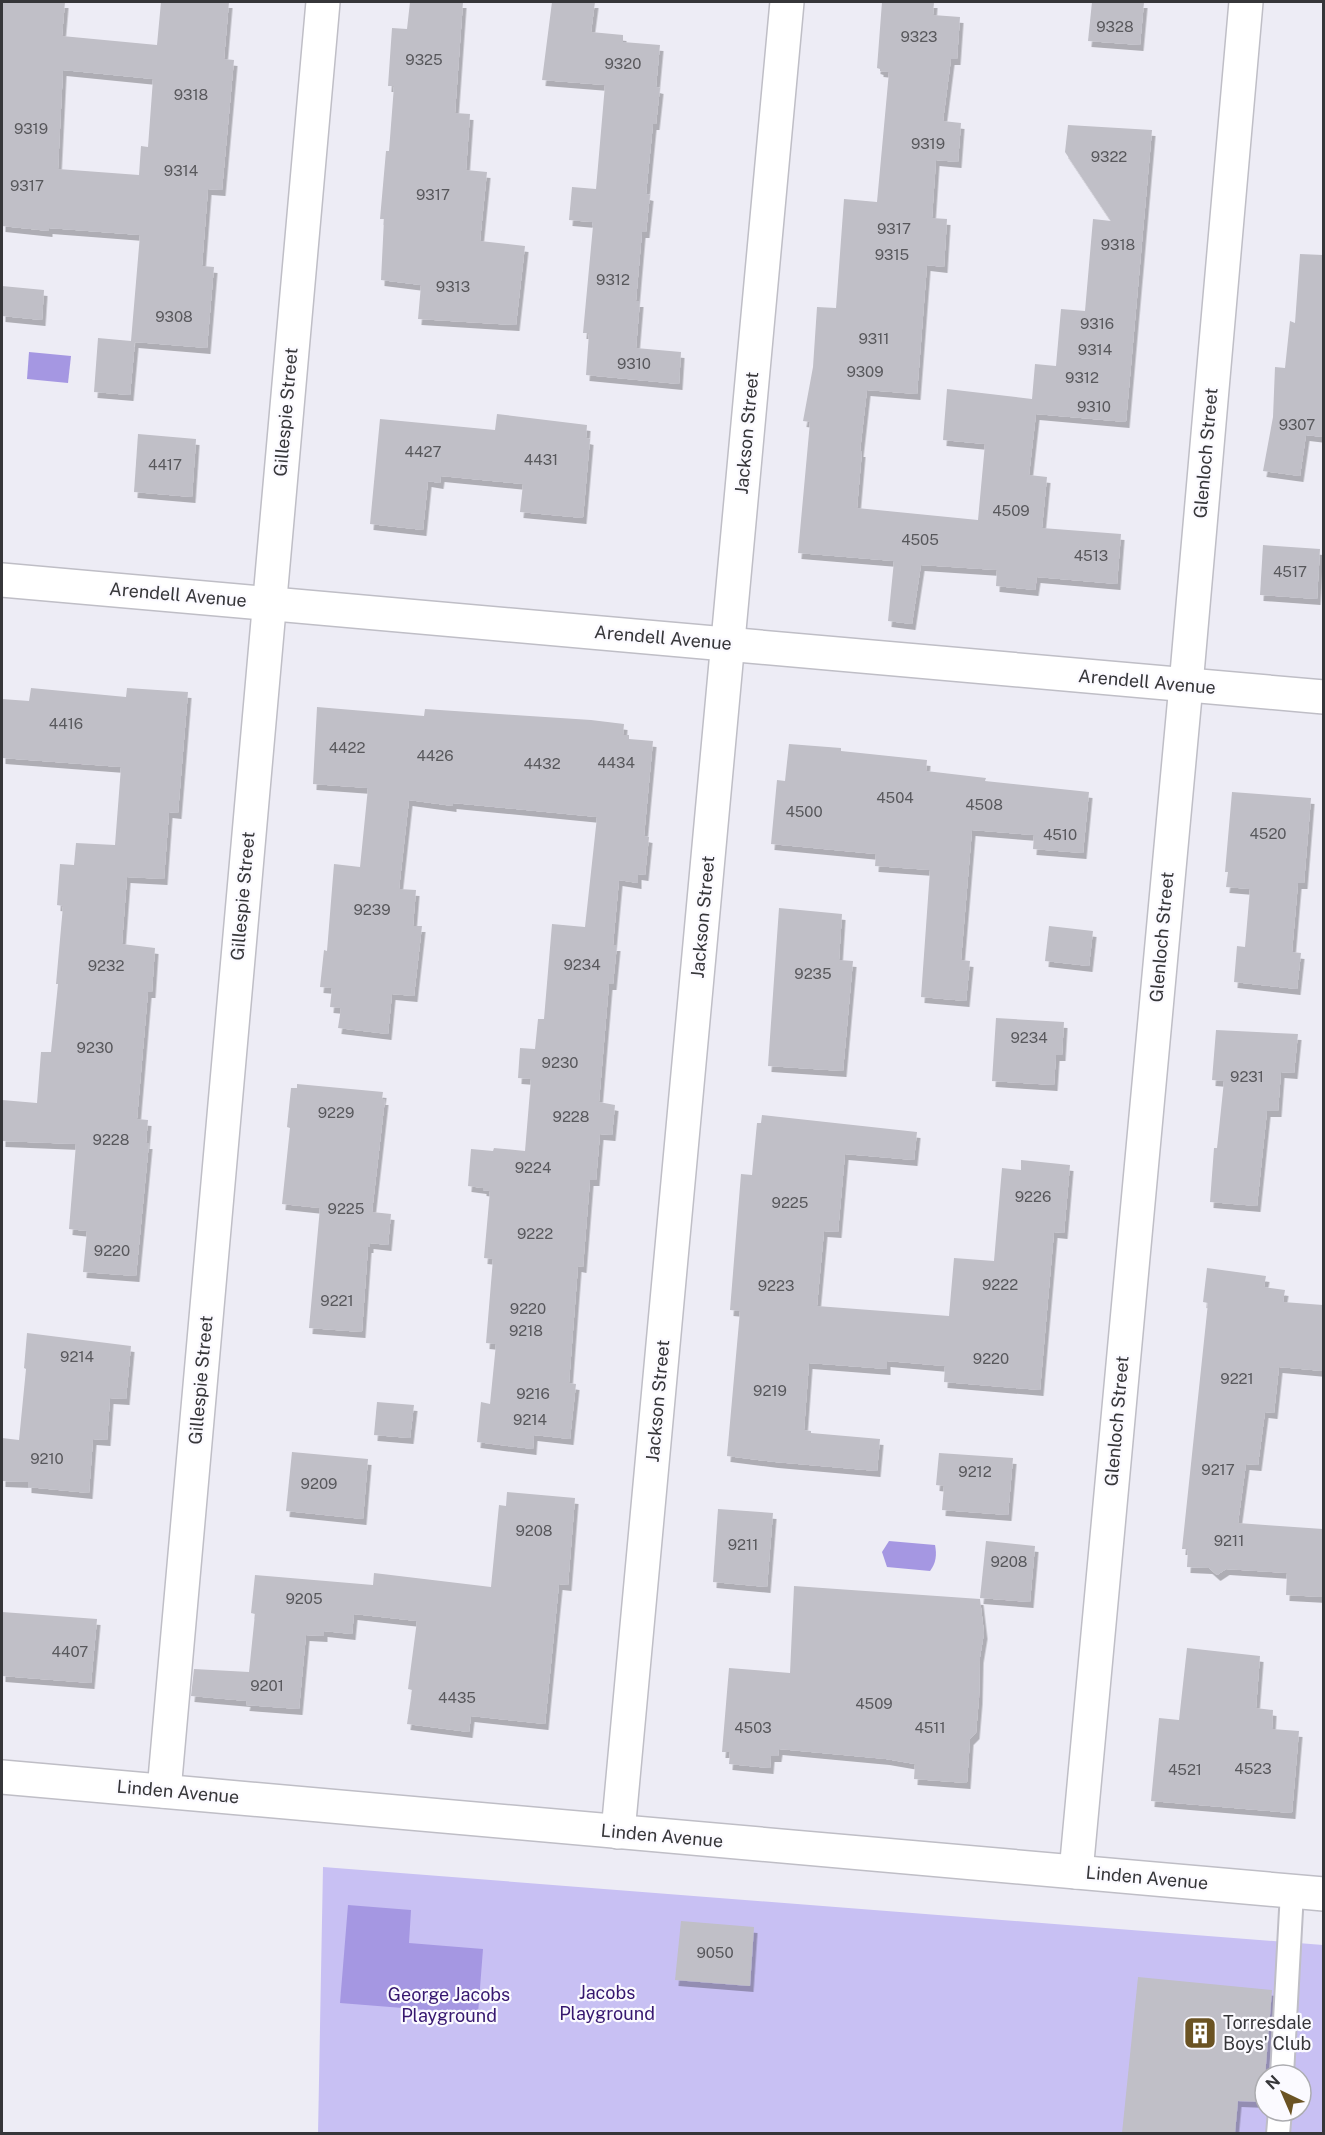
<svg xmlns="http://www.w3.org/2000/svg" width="1325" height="2135" viewBox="0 0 1325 2135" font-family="'Public Sans',sans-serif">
	<defs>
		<filter id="shadow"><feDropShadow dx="3.5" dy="6" stdDeviation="0" flood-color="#0004"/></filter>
	</defs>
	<rect width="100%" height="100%" fill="#edecf5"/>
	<path fill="#c8c0f3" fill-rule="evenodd" d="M323,1867L1323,1945V2133L318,2134ZM1265,2075H1301V2111H1265Z"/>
	<g fill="#a597e2">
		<polygon points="29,352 71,356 68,383 27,379"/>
		<path d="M889,1541L935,1545C937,1555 936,1563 930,1571L887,1567L882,1552Z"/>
		<polygon points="348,1905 411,1910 409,1943 483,1949 478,2014 340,2003"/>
	</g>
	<g fill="#c0bfc7" fill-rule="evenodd" filter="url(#shadow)">
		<path d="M2,2H65L62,36L157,45L161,2H229L224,59L234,60L222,190L208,189L202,266L214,267L207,348L135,342L130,395L94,392L98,338L131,341L140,235L49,228V231L2,226ZM63,70L153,79L148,147L141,146L139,175L58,169Z"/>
		<polygon points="410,2 463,2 455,113 470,114 466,170 487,172 480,241 525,246 516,325 418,319 421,285 381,280 384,219 380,219 386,151 389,151 394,86 388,86 392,28 407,29"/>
		<polygon points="552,2 595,2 591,32 623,35 623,42 660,45 656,87 660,88 656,124 653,124 646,194 650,195 646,232 642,232 636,301 640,301 636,348 681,352 679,384 586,375 589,333 583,333 593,226 592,222 569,220 572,187 596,189 605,85 542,80"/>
		<polygon points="882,2 934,2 933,15 960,17 957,59 951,59 943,121 961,123 958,162 936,160 932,218 947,219 944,267 927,265 917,394 867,390 860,451 862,451 857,508 978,520 985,444 943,440 947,389 1032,399 1035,364 1056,366 1061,309 1085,311 1093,219 1111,221 1065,152 1068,125 1152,130 1126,422 1036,414 1029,475 1047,477 1042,528 1121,534 1117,584 1037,577 1035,590 996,586 997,570 921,565 912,624 888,621 894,561 798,553 810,422 803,421 813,367 817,307 836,308 844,199 877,202 889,72 880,71 880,69 877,68"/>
		<polygon points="1092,2 1144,2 1140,45 1088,41"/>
		<polygon points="1300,254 1323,255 1323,437 1306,435 1300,476 1263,471 1273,417 1275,367 1285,368 1290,321 1295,323"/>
		<polygon points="2,286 44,290 42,320 2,316"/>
		<polygon points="497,414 587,425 586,438 590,439 583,518 520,512 523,484 441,476 440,483 428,481 423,530 370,524 380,419 495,430"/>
		<polygon points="138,434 196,439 192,497 134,492"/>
		<polygon points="1263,545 1320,549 1317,599 1260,595"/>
		<polygon points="31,688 126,697 127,688 188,692 178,813 169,812 164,879 127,877 122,944 155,948 152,992 148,992 137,1119 148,1120 146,1143 149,1143 136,1276 83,1272 87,1231 69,1229 76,1144 2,1141 2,1100 37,1103 41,1052 51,1052 58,984 56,984 63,906 57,905 60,864 74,865 76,843 115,845 121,767 2,758 2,699 29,701"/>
		<polygon points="317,707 424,716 425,709 591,720 624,724 623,735 629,735 629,739 653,741 644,836 649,837 645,875 638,874 638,883 619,880 613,945 617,945 613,984 609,984 599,1102 615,1105 612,1135 600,1134 596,1180 590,1180 583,1267 578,1266 569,1383 576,1384 570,1439 534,1435 533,1449 477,1442 481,1402 490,1404 496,1344 486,1343 493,1259 484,1258 490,1191 483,1190 483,1188 468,1186 471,1149 493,1151 494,1148 525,1151 531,1079 518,1078 520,1048 535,1049 538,1019 544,1019 552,924 585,927 597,817 453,803 453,806 409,800 399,889 416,890 413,926 422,926 414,996 392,994 388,1034 338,1028 341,1008 330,1007 332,988 320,987 324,950 327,951 334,864 360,867 368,788 313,784"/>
		<polygon points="789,744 841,748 841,751 927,760 926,771 986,778 985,781 1089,792 1083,853 1033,849 1034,835 972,830 961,960 970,961 966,1001 921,997 930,870 875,866 876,854 771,844 777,780 785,781"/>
		<polygon points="1232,792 1311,798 1304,883 1298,883 1292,952 1301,953 1297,989 1234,982 1237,946 1245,947 1250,889 1226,887 1228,872 1225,872"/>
		<polygon points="779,908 842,914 839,960 853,961 843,1071 768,1066"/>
		<polygon points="1049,926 1093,931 1089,966 1045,961"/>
		<polygon points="996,1018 1064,1022 1062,1055 1056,1055 1054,1085 992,1081"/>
		<polygon points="1216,1030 1298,1034 1294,1073 1281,1072 1278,1111 1267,1111 1257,1206 1210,1202 1214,1148 1217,1148 1224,1081 1212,1080"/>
		<polygon points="297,1084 383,1092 382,1099 385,1099 372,1212 391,1214 388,1245 370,1243 370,1247 368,1247 362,1332 309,1328 320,1208 282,1204 290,1128 287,1127 291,1088 297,1088"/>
		<polygon points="762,1115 917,1132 914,1160 845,1154 838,1232 824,1231 817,1306 949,1316 954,1258 994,1261 1002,1168 1021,1170 1021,1160 1070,1165 1064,1233 1054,1232 1040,1390 944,1382 945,1366 887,1361 887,1369 809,1363 804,1430 811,1431 811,1433 880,1439 877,1471 775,1462 727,1456 740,1311 730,1310 741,1174 752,1175 757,1123 761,1123"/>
		<polygon points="1207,1268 1266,1276 1264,1287 1285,1290 1283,1302 1323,1305 1323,1371 1279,1367 1274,1413 1265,1412 1258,1465 1246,1464 1238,1523 1323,1529 1323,1597 1286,1595 1287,1573 1226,1569 1217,1575 1209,1568 1187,1567 1188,1549 1182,1549 1208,1303 1203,1302"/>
		<polygon points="27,1333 131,1346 126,1399 110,1398 107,1440 93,1439 89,1493 28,1487 28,1482 2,1481 2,1438 19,1440 26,1369 24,1368"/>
		<polygon points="377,1402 414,1405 410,1438 374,1435"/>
		<polygon points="292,1452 368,1459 363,1519 286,1511"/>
		<polygon points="939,1453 1013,1458 1008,1515 942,1510 944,1486 936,1485"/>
		<polygon points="507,1492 575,1498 568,1585 559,1584 545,1724 471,1716 469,1732 407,1724 412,1690 408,1689 417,1621 354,1614 352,1634 324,1631 324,1636 306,1635 299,1709 246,1705 247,1701 191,1696 194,1669 249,1672 255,1614 251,1613 255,1575 373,1585 374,1573 491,1587 499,1505 506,1506"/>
		<polygon points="718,1509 773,1513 767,1587 713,1582"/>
		<polygon points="986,1541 1035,1546 1030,1602 980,1598"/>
		<polygon points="794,1586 980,1599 984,1633 980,1657 979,1698 976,1733 970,1739 967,1783 914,1779 915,1764 886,1759 779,1749 778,1756 771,1756 770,1768 729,1764 730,1752 722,1752 729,1668 790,1673"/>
		<polygon points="2,1612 97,1619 91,1683 2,1676"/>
		<polygon points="1187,1648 1260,1656 1256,1708 1273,1710 1272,1729 1299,1731 1292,1813 1151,1801 1159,1718 1179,1720"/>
		<polygon points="681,1921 754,1927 750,1986 675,1980"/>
		<polygon points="1138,1977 1272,1990 1263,2102 1238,2101 1235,2133 1122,2133"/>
	</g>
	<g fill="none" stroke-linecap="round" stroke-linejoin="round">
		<defs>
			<g id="service">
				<polyline points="1282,2075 1292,1892"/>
				<polyline points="1278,2134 1280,2111"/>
			</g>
			<g id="minor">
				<polyline points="2,580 1324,697"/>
				<polyline points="164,1791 323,2"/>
				<polyline points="618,1832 787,2"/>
				<polyline points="1076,1872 1186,685 1246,2"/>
			</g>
			<polyline id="tertiary" points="2,1777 1324,1894"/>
		</defs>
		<use href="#service" stroke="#bfbec6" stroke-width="26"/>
		<use href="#minor" stroke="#bfbec6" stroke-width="36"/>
		<use href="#tertiary" stroke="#bfbec6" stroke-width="36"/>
		<use href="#service" stroke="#fff" stroke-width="22"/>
		<use href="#minor" stroke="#fff" stroke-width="33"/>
		<use href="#tertiary" stroke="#fff" stroke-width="33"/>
	</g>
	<defs>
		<symbol id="building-square" viewBox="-11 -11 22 22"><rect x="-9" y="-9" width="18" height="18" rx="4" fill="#6b5323" stroke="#fbfaff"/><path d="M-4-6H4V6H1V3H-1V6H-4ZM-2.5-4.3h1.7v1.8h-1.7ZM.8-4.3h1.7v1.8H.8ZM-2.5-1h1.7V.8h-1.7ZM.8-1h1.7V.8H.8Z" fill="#fff"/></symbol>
	</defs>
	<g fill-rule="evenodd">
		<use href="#building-square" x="1181" y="2014" width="38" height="38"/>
	</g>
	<g text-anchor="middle" stroke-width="4.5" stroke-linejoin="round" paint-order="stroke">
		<g font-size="15" fill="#58585c">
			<text x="1115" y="32">9328</text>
			<text x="919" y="42">9323</text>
			<text x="424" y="65">9325</text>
			<text x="623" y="69">9320</text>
			<text x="191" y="100">9318</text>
			<text x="31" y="134">9319</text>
			<text x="928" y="149">9319</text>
			<text x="1109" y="162">9322</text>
			<text x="181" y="176">9314</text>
			<text x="27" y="191">9317</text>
			<text x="433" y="200">9317</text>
			<text x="894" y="234">9317</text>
			<text x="1118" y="250">9318</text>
			<text x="892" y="260">9315</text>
			<text x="613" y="285">9312</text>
			<text x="453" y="292">9313</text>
			<text x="174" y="322">9308</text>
			<text x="1097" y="329">9316</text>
			<text x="874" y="344">9311</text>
			<text x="1095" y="355">9314</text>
			<text x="634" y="369">9310</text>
			<text x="865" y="377">9309</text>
			<text x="1082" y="383">9312</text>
			<text x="1094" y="412">9310</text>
			<text x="1297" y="430">9307</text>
			<text x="423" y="457">4427</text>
			<text x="541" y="465">4431</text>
			<text x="165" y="470">4417</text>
			<text x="1011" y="516">4509</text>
			<text x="920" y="545">4505</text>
			<text x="1091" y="561">4513</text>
			<text x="1290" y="577">4517</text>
			<text x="66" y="729">4416</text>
			<text x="347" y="753">4422</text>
			<text x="435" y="761">4426</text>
			<text x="616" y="768">4434</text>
			<text x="542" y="769">4432</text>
			<text x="895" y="803">4504</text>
			<text x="984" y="810">4508</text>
			<text x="804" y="817">4500</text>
			<text x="1268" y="839">4520</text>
			<text x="1060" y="840">4510</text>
			<text x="372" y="915">9239</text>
			<text x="582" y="970">9234</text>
			<text x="106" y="971">9232</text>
			<text x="813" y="979">9235</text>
			<text x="1029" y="1043">9234</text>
			<text x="95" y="1053">9230</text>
			<text x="560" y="1068">9230</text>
			<text x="1247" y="1082">9231</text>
			<text x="336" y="1118">9229</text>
			<text x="571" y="1122">9228</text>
			<text x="111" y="1145">9228</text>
			<text x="533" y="1173">9224</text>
			<text x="1033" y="1202">9226</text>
			<text x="790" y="1208">9225</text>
			<text x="346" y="1214">9225</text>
			<text x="535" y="1239">9222</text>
			<text x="112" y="1256">9220</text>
			<text x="1000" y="1290">9222</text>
			<text x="776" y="1291">9223</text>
			<text x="337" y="1306">9221</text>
			<text x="528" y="1314">9220</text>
			<text x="526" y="1336">9218</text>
			<text x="77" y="1362">9214</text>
			<text x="991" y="1364">9220</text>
			<text x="1237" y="1384">9221</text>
			<text x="770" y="1396">9219</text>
			<text x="533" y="1399">9216</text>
			<text x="530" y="1425">9214</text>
			<text x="47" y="1464">9210</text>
			<text x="1218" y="1475">9217</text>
			<text x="975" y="1477">9212</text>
			<text x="319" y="1489">9209</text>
			<text x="534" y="1536">9208</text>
			<text x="1229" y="1546">9211</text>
			<text x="743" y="1550">9211</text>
			<text x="1009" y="1567">9208</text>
			<text x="304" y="1604">9205</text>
			<text x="70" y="1657">4407</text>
			<text x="267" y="1691">9201</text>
			<text x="457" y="1703">4435</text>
			<text x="874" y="1709">4509</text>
			<text x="753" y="1733">4503</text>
			<text x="930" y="1733">4511</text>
			<text x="1253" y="1774">4523</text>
			<text x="1185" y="1775">4521</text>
			<text x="715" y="1958">9050</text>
		</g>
		<g font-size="18" fill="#363639" stroke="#fbfaff">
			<text transform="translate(286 412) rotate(-85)" y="6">Gillespie Street</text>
			<text transform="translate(747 433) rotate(-85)" y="6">Jackson Street</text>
			<text transform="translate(1206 453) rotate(-85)" y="6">Glenloch Street</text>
			<text transform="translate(178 595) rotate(5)" y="6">Arendell Avenue</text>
			<text transform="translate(663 638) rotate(5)" y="6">Arendell Avenue</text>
			<text transform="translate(1147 682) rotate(5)" y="6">Arendell Avenue</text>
			<text transform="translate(243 896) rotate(-85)" y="6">Gillespie Street</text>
			<text transform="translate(703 917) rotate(-85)" y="6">Jackson Street</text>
			<text transform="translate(1162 937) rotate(-85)" y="6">Glenloch Street</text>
			<text transform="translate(201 1380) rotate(-85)" y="6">Gillespie Street</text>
			<text transform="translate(658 1401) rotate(-85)" y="6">Jackson Street</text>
			<text transform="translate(1117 1421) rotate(-85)" y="6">Glenloch Street</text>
			<text transform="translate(178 1792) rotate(5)" y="6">Linden Avenue</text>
			<text transform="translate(662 1836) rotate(5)" y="6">Linden Avenue</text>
			<text transform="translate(1147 1878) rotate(5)" y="6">Linden Avenue</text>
		</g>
		<g font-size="18" fill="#36176f" stroke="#fbfaff">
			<text x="607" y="1999">Jacobs<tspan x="607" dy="21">Playground</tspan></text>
			<text x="449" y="2001">George Jacobs<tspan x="449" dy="21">Playground</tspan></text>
		</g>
		<g font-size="18" fill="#363639" stroke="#fbfaff" text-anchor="start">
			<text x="1223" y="2029">Torresdale<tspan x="1223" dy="21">Boys' Club</tspan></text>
		</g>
	</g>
	<rect width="1325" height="2135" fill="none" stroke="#363639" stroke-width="6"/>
	<g transform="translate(1283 2093) rotate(316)"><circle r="28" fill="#fbfaff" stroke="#acacb0" stroke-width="1.5"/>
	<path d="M0-4.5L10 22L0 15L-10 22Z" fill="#6b5323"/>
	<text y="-9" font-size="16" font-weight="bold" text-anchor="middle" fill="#363639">N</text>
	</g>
</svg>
